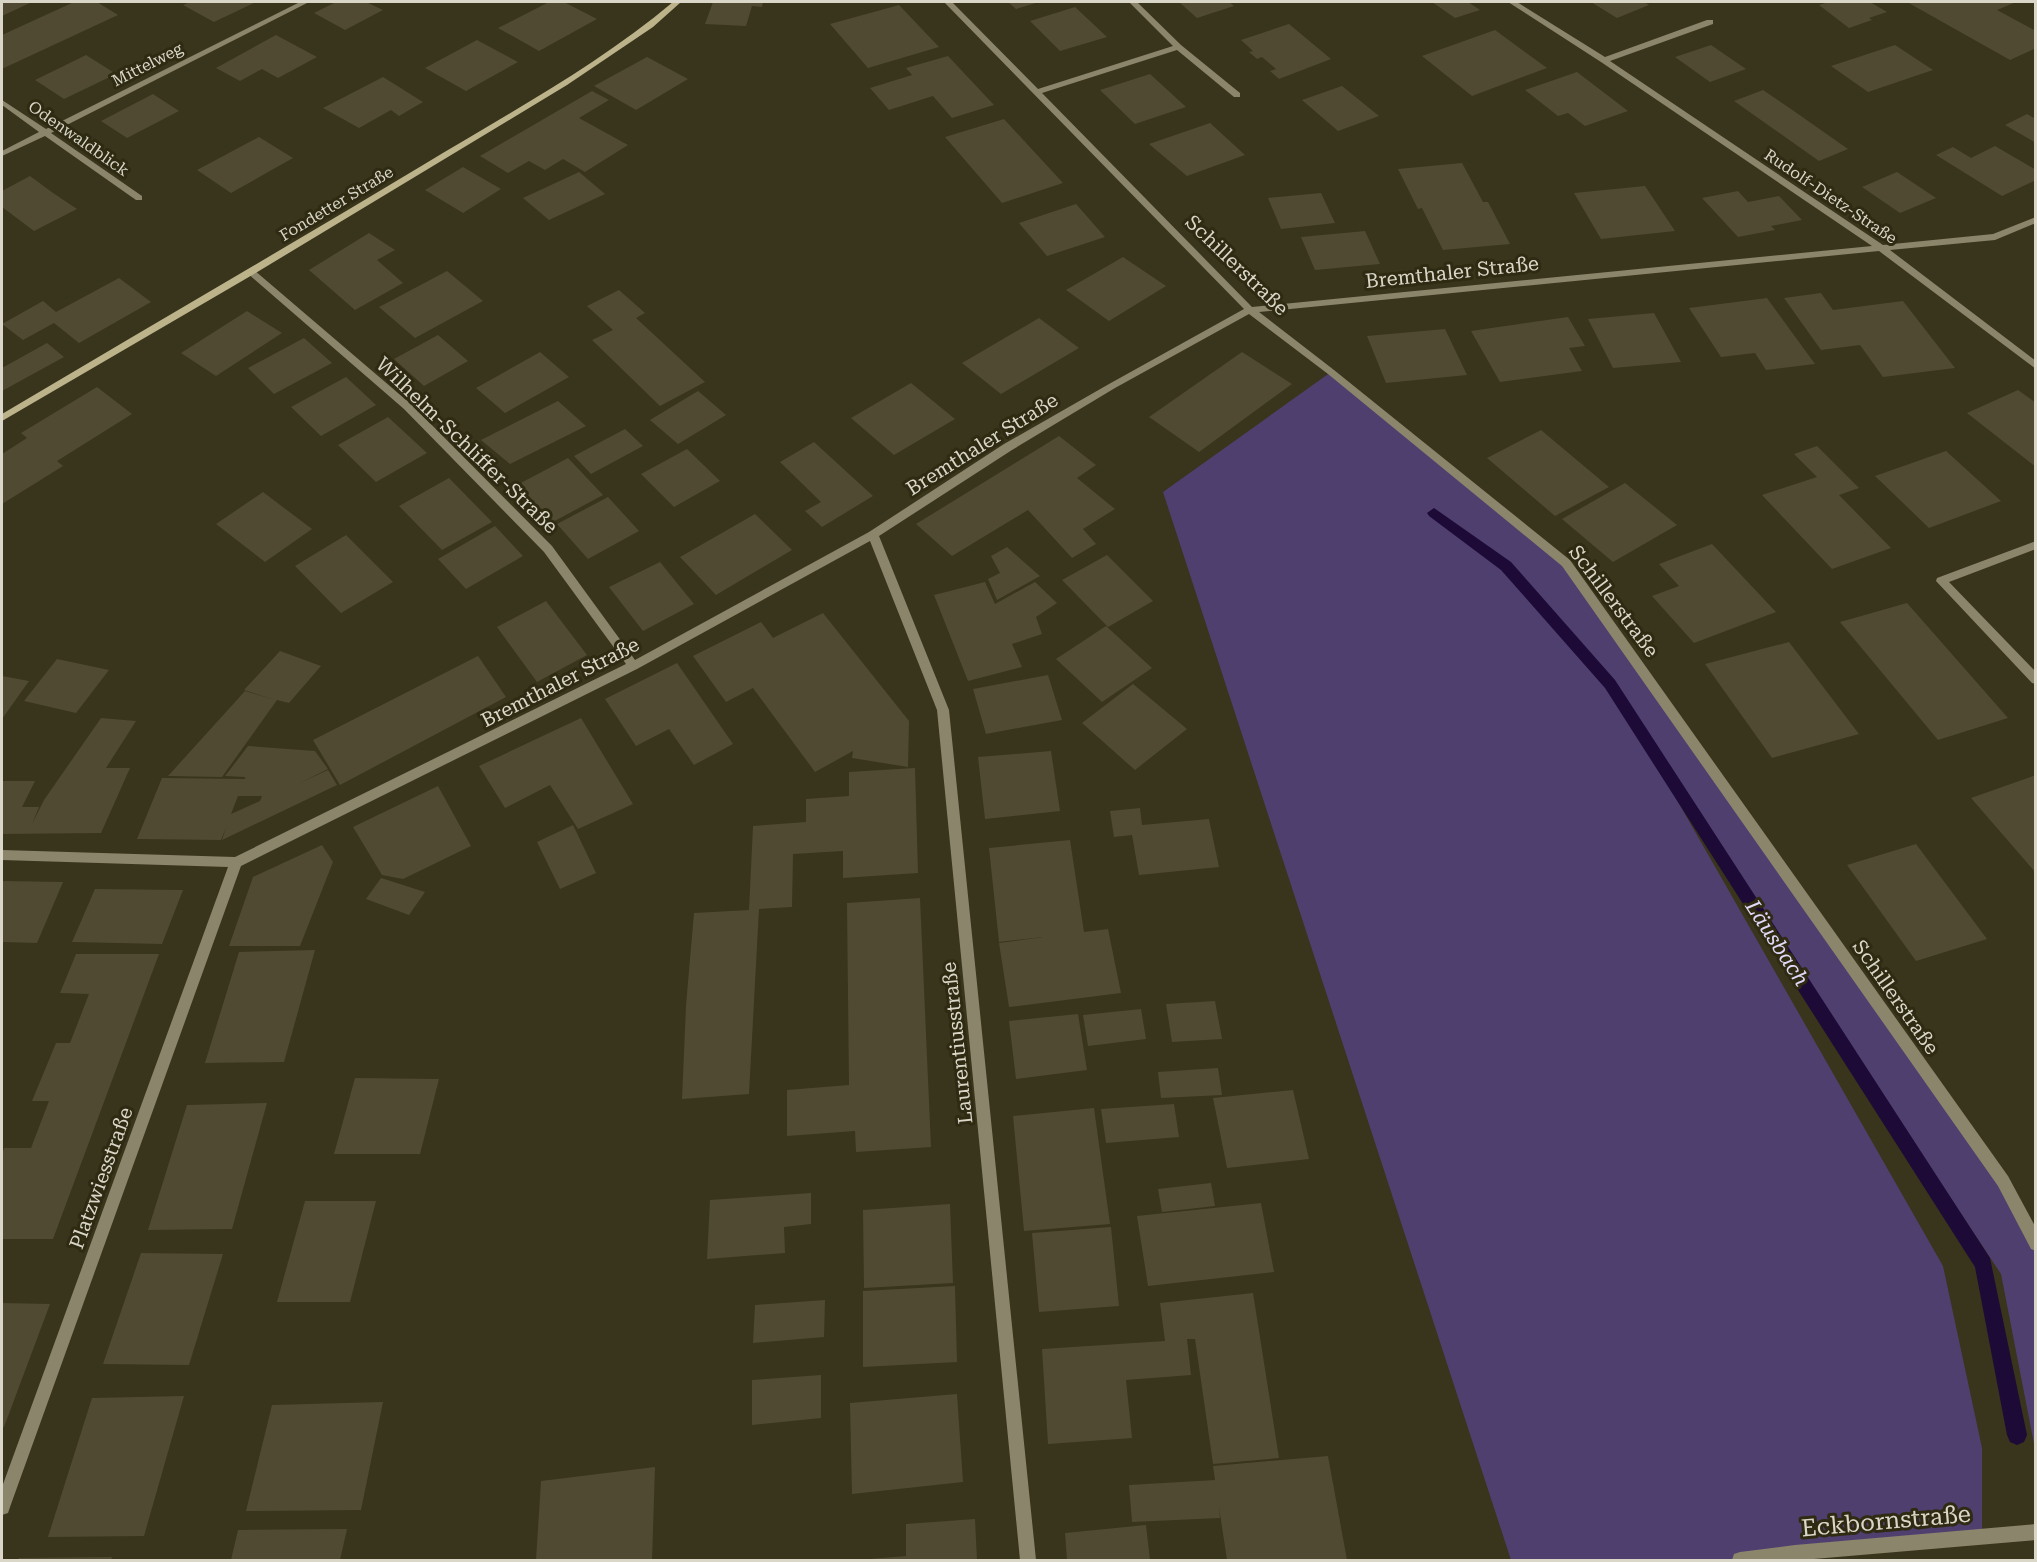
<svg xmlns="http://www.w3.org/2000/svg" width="2037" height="1562" viewBox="0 0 2037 1562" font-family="'Roboto Serif',serif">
	<rect width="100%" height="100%" fill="#39341c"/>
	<polygon fill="#4f3f6f" points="1331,372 1566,563 2003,1181 2035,1244 2035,1449 2001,1274 1617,695 1943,1266 1982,1448 1982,1530 1746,1560 1511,1560 1163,492"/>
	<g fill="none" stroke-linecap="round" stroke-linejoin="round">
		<polygon fill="#1d0a37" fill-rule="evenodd" points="1434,508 1511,562 1615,680 1990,1258 2027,1435 2024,1442 2017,1445 2010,1442 2007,1435 1975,1267 1605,688 1501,570 1429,516 1427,513"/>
	</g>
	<g fill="#4f4a31" fill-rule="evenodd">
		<polygon points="2,2 27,2 30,3 2,16"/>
		<polygon points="74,2 97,2 118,15 4,68 2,67 2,35"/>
		<polygon points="190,2 256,2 214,22 183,5"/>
		<polygon points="336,2 366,2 383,10 345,30 314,13"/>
		<polygon points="549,2 564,2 597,19 539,51 498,28"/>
		<polygon points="713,2 763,2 762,7 752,6 746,26 705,24"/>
		<polygon points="1008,2 1039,2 1016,9"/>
		<polygon points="1179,2 1229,2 1234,6 1197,18"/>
		<polygon points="1432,2 1468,2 1480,10 1455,18"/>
		<polygon points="1591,2 1644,2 1649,5 1617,18"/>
		<polygon points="1829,2 1870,2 1887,12 1869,18 1872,20 1849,28 1819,5"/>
		<polygon points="1907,2 2016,2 1997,10 2036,31 2036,48 2010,60"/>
		<polygon points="899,5 939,47 868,68 830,24"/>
		<polygon points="1075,7 1107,37 1060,51 1030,21"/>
		<polygon points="1289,24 1331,59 1279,79 1270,71 1276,69 1262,57 1257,59 1249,52 1253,51 1241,40"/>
		<polygon points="1495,30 1547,68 1472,96 1422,56"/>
		<polygon points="276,35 317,57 278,78 262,69 240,81 216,68"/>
		<polygon points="477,40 518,62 466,91 425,68"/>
		<polygon points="1711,45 1746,69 1710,82 1675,57"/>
		<polygon points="1895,45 1933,70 1868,92 1831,66"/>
		<polygon points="86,55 116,74 64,99 35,80"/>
		<polygon points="948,56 994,105 952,118 933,96 889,110 870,88 912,75 906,68"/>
		<polygon points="647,57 688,79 636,110 594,86"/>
		<polygon points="1577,72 1628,111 1585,126 1568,113 1558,116 1525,90"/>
		<polygon points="1150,74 1186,107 1135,124 1100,90"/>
		<polygon points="383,77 423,102 399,116 391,110 359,128 323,108"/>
		<polygon points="1342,86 1379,116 1338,131 1302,100"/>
		<polygon points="1763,90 1791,109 1848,149 1819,161 1734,101"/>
		<polygon points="592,91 609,100 579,118 628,145 585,172 563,159 545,170 529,161 508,173 480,156"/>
		<polygon points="153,94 179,111 127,138 101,121"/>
		<polygon points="2027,114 2036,119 2036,143 2005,125"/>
		<polygon points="1004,119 1063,183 1002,203 945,137"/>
		<polygon points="1210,123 1245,155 1187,176 1149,144"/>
		<polygon points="259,137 293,158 231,193 197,170"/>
		<polygon points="1995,146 2036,170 2036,180 2002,196 1936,155 1953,147 1971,158"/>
		<polygon points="1462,163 1483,202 1488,202 1510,244 1443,250 1422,208 1418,209 1398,169"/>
		<polygon points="463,167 501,189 463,213 425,190"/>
		<polygon points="579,172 605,194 549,220 523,198"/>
		<polygon points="1897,172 1936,198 1900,213 1862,187"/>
		<polygon points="30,176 53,193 77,209 34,231 2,207 2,191"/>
		<polygon points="1645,186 1675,231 1601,239 1574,193"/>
		<polygon points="1738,191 1748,202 1779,196 1802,220 1771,226 1775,230 1738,237 1702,198"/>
		<polygon points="1321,193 1335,223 1281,229 1268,198"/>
		<polygon points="1076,204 1105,237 1047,256 1019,223"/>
		<polygon points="1365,231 1380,264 1315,270 1301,237"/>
		<polygon points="369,233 395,250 377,260 403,283 355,310 309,270"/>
		<polygon points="1123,257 1166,286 1109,321 1066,290"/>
		<polygon points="447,271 483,301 415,338 379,307"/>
		<polygon points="119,278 151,302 79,343 54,323 23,340 2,324 43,301 56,312"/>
		<polygon points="619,290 645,313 636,318 705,382 660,406 592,340 613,330 587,306"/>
		<polygon points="1821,293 1833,310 1903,301 1955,368 1883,377 1860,345 1821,350 1784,298"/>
		<polygon points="1767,298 1815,364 1766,370 1755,353 1721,357 1689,308"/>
		<polygon points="247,311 282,333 216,376 181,353"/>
		<polygon points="1654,313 1681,362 1613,368 1588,319"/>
		<polygon points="1568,317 1585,346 1569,348 1582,371 1500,382 1471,331"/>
		<polygon points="1039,318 1079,348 1001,394 962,363"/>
		<polygon points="1445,329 1467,375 1386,383 1367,336"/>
		<polygon points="438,335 468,361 424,386 394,359"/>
		<polygon points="304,338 332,363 274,394 248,368"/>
		<polygon points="47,343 64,357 2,391 2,368"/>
		<polygon points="540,352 569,377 505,413 476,388"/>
		<polygon points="1242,352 1292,384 1199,452 1149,417"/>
		<polygon points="346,377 376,405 321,436 291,407"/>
		<polygon points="911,383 955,419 894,455 851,418"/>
		<polygon points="97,387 132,414 57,461 63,466 2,504 2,454 27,438 21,433"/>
		<polygon points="2018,390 2036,403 2036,467 1967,413"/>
		<polygon points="698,391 726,415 678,444 650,420"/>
		<polygon points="558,401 586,426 510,464 481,440"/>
		<polygon points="388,417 427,453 376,482 338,445"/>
		<polygon points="625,429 643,446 591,474 574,456"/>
		<polygon points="1541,430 1609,487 1555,516 1487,458"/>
		<polygon points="1059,436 1096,465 1077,478 1115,509 1083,529 1096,544 1072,558 1028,510 952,556 916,524"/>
		<polygon points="814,442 873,496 822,527 805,511 821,502 780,462"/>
		<polygon points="1817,446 1859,488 1839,495 1891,548 1832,569 1762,495 1817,477 1794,454"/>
		<polygon points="687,449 720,481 674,507 641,474"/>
		<polygon points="1946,451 2001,501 1929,528 1875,476"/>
		<polygon points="568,458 603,495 551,523 517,485"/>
		<polygon points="449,478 492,522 442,550 399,506"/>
		<polygon points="1625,483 1677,525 1613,562 1562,519"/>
		<polygon points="263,492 312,529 265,562 216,524"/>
		<polygon points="608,497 639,531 588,559 557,524"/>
		<polygon points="755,514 792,550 716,595 680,557"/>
		<polygon points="495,526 523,556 466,589 438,559"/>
		<polygon points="346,535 393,582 341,613 295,566"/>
		<polygon points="1712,544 1776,612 1694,643 1652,596 1679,586 1659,564"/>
		<polygon points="1007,547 1040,576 997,600 988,579 1000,573 991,556"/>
		<polygon points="1107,555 1153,601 1108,627 1062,580"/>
		<polygon points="660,562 694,604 643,631 609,587"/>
		<polygon points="985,582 995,604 1035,582 1057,603 1036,617 1042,634 1012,644 1022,667 968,681 934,595"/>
		<polygon points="546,601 587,655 537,682 497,627"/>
		<polygon points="1907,603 2008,718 1938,740 1840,622"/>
		<polygon points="823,613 909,721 908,767 852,758 853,751 815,772 753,688 726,702 693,656 761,622 773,638"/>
		<polygon points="1106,626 1152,668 1102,702 1056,659"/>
		<polygon points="1789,642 1859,734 1772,758 1705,664"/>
		<polygon points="280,651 321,666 289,703 277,700 222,777 168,776 245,691 275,700 244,690"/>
		<polygon points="478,656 506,697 340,785 313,740"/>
		<polygon points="57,659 109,670 76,713 24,701"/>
		<polygon points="677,663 733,744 694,765 669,729 636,746 605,699"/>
		<polygon points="1048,675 1062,720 986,734 973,689"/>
		<polygon points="2,676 29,681 2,719"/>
		<polygon points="1133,684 1187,729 1135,770 1082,723"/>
		<polygon points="101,718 136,721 106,768 130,768 101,833 2,834 2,781 35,781 22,807 39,807 32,824 44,800"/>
		<polygon points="581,718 633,804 578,829 550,785 505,808 479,766"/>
		<path d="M248,746L315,751L328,769L300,783L328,770L337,785L222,840L226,828L221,840L137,839L162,778L245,779V777L225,776ZM238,796H262L260,801L231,814Z"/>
		<polygon points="1051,751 1060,811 985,819 978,757"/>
		<polygon points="915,768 918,873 843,878 843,851 793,854 792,907 759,909 749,1094 682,1099 686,1005 694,913 749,910 753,826 806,822 806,799 849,796 849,772"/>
		<polygon points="2036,775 2036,873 1971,798"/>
		<polygon points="438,786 471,846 403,879 382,875 353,827"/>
		<polygon points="1140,808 1142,825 1209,819 1219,867 1139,875 1132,835 1114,837 1110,811"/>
		<polygon points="573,825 596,873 560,889 537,842"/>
		<polygon points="1070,840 1084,932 1108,929 1121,993 1009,1007 999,943 1043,937 999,942 989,848"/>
		<polygon points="1916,844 1987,939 1916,961 1847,865"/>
		<polygon points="322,845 333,862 300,946 229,946 253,877"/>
		<polygon points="381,878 425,892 409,915 366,899"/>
		<polygon points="2,881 63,882 37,943 2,942"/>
		<polygon points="95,889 183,890 162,944 72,942"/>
		<polygon points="920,898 931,1147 856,1152 855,1131 787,1136 787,1090 849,1085 847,903"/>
		<polygon points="315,950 284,1062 205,1063 239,952"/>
		<polygon points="76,954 159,954 53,1239 2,1239 2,1155 4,1148 31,1148 49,1101 32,1101 56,1043 70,1043 89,994 60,993"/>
		<polygon points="1215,1001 1222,1039 1172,1042 1166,1004"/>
		<polygon points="1141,1009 1146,1039 1088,1046 1083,1015"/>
		<polygon points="1078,1014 1087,1070 1016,1079 1009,1021"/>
		<polygon points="1218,1068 1222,1095 1161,1098 1158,1072"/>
		<polygon points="355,1078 439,1079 420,1154 334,1154"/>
		<polygon points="1293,1090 1309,1159 1227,1168 1213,1098"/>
		<polygon points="267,1103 232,1229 148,1230 187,1105"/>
		<polygon points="1174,1104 1179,1137 1106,1143 1101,1109"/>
		<polygon points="1094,1108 1110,1224 1024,1231 1013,1116"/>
		<polygon points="1211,1183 1215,1206 1162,1212 1158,1189"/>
		<polygon points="811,1193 811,1224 784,1227 785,1253 707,1259 710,1200"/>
		<polygon points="305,1201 376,1201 350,1302 277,1302"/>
		<polygon points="1261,1203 1274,1272 1148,1286 1137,1216"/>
		<polygon points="950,1204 953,1283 864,1288 863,1210"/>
		<polygon points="1111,1227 1119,1306 1039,1312 1032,1233"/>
		<polygon points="141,1253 223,1254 189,1365 103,1364"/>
		<polygon points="955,1286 957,1362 863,1367 863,1291"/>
		<polygon points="1253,1293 1279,1458 1213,1464 1195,1339 1187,1339 1191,1375 1126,1380 1132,1438 1048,1444 1042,1349 1165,1341 1160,1303"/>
		<polygon points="825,1300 824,1337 753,1343 755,1305"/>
		<polygon points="2,1303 50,1304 4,1427 2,1427"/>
		<polygon points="821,1375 821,1418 752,1425 752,1380"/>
		<polygon points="957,1394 963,1482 852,1494 850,1403"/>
		<polygon points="184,1396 144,1536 48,1537 92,1398"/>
		<polygon points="383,1402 361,1510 246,1511 272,1405"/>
		<polygon points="1328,1456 1347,1560 1227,1560 1219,1507 1220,1518 1132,1522 1129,1485 1215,1480 1213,1466"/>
		<polygon points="655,1467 652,1560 536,1560 541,1481"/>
		<polygon points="975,1519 977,1560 857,1560 906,1556 906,1524"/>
		<polygon points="1146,1525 1150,1560 1067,1560 1065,1533"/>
		<polygon points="347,1529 340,1560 231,1560 238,1530"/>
		<polygon points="112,1557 111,1560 18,1560 19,1558"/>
	</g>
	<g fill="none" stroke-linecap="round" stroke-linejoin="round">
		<g fill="#8b856b" fill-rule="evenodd">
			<polygon points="300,2 309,2 51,133 142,196 142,200 136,200 45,136 2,156 2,151 39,132 2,105 2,100 46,129"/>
			<polygon points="944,2 952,2 1038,89 1173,46 1129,2 1137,2 1181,45 1240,93 1240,97 1234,97 1177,50 1042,93 1252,307 1872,246 1601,62 1508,2 1517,2 1605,57 1707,20 1713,20 1713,24 1610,61 1883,245 1993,234 2036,217 2036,223 1995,240 1890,250 2036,361 2036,369 1879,251 1259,312 1334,370 1570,560 2008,1176 2036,1228 2036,1251 2031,1249 1998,1186 1562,566 1328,374 1249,314 1115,388 1012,450 879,536 949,710 1036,1560 1020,1560 937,710 870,541 637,669 241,866 10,1507 8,1513 2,1515 2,1487 228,867 2,860 2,850 235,857 626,664 544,552 404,409 246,272 251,269 254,270 412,405 552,546 635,660 869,532 1004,444 1109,384 1244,309"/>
			<polygon points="2036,541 2036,549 1949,582 2036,672 2036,684 2032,683 1936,581 1937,578"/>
			<polygon points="2036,1524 2036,1540 1802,1560 1732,1560 1734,1554 1740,1552 1795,1545"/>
		</g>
		<path fill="#bcb38a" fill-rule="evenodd" d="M673,2H681L653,27L567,85L254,274L2,421V414C142,331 283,249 423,165C507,114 597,66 673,2Z"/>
	</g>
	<g text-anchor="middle" stroke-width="6" stroke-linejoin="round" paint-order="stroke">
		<g font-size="16" fill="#dad7c9" stroke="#2f2a12">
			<text transform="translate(147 64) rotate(-27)" y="6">Mittelweg</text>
			<text transform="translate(79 138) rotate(35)" y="6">Odenwaldblick</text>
			<text transform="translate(1831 196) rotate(34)" y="6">Rudolf-Dietz-Straße</text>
			<text transform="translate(336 203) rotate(-31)" y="6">Fondetter Straße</text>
		</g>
		<g font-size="20" fill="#dad7c9" stroke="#2f2a12">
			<text transform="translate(1237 265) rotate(44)" y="7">Schillerstraße</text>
			<text transform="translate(1452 272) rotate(-6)" y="7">Bremthaler Straße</text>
			<text transform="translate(982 444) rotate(-32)" y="7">Bremthaler Straße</text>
			<text transform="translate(467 445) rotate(44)" y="7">Wilhelm-Schliffer-Straße</text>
			<text transform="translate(1614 601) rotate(53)" y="7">Schillerstraße</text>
			<text transform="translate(560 682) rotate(-27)" y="7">Bremthaler Straße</text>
			<text transform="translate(1896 997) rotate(55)" y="7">Schillerstraße</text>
			<text transform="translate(957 1043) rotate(-96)" y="7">Laurentiusstraße</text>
			<text transform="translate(101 1178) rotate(-70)" y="7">Platzwiesstraße</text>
		</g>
		<g font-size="21" font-style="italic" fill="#e2d9fa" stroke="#2f2a12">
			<text transform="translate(1777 943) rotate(57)" y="7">Läusbach</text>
		</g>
		<g font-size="24" fill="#dad7c9" stroke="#2f2a12">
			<text transform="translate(1886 1521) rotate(-5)" y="8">Eckbornstraße</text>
		</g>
	</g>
	<rect width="2037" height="1562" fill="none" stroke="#dad7c9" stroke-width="6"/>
</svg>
